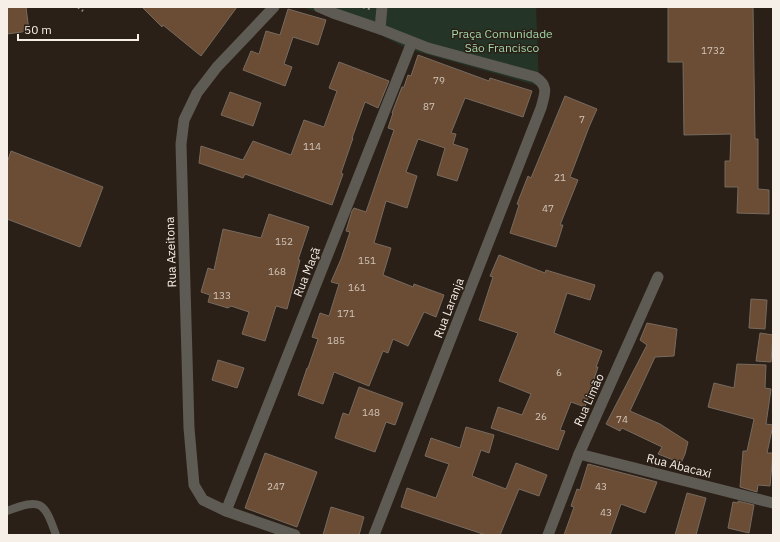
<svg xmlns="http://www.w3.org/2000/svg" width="780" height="542" viewBox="0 0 780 542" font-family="'IBM Plex Sans',sans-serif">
	<rect width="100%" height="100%" fill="#2b2017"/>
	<polygon fill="#243527" points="302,7 536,7 539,86 408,49 375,32"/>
	<g fill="#6a4d34" stroke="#776a5f">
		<polygon points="7,7 26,7 29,31 7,34"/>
		<polygon points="142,7 237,7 201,56 163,25 162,27"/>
		<polygon points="668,7 753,7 755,139 758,139 758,189 769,190 769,214 737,213 738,187 725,187 725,161 730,161 731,134 684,135 683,62 668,62"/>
		<polygon points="288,9 326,20 318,45 293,37 284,64 292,67 285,86 243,70 251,51 259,54 266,31 280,35"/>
		<polygon points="418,55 489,81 490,78 532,91 523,117 465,98 451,133 456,134 453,144 468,149 457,181 437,175 445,148 418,139 406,172 417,176 407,208 386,201 374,243 391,248 383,275 413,287 414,284 444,295 436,317 424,312 408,346 393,339 388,353 383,351 369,386 334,372 323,404 298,395 307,368 308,368 318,339 312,337 320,313 329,316 339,284 331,282 341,259 350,232 346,231 352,211 354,208 366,212 394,130 388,128 393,113 392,113 402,87 404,87 408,75 411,76"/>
		<polygon points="339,62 389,81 378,108 365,102 352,138 353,138 341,173 343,174 332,205 245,174 243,178 199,163 201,146 243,160 253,141 291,155 304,120 324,127 337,91 329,88"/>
		<polygon points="230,92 261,103 253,126 221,115"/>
		<polygon points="565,96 597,109 589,127 570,177 578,180 560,225 563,225 556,247 510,233 519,205 517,204 528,176 531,178"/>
		<polygon points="11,151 103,187 80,247 7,219 7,163"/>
		<polygon points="269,214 309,227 298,260 300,260 287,309 276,306 265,341 242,334 249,312 231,306 228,308 208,302 210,295 201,292 208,268 214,270 223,229 261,238"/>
		<polygon points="499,255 545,273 546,270 595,285 590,300 567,293 554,333 602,351 596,367 598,367 585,407 571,402 560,430 565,431 558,450 491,428 498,407 522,415 531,394 499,381 518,333 479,320 493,277 490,276"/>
		<polygon points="751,299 767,300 765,329 749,328"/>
		<polygon points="647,323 677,329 674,356 655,357 630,411 660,424 688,442 685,454 681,463 658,454 662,447 622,428 620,431 606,424 647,345 640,340"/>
		<polygon points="760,333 773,335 771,362 756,361"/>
		<polygon points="218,360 244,368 237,388 212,380"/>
		<polygon points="737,364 766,365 765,388 771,389 766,424 773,425 767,453 773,453 770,486 758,485 757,492 740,487 743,451 747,451 754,419 708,407 714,383 734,388"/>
		<polygon points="359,387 403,403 395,425 386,422 375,452 335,438 343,413 349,415"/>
		<polygon points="466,427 494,435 489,453 481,450 472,476 506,489 516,463 547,475 539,496 519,489 500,535 486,535 401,507 407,488 436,498 449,464 425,456 431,438 460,448"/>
		<polygon points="265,453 317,472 297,527 245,508"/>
		<polygon points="588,464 657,482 645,513 621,504 610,535 564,535 574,507 571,506 577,489 580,490"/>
		<polygon points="687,493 706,498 696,535 675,535"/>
		<polygon points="738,501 754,505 749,533 728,528 733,502 738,503"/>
		<polygon points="331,507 364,517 359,535 323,535"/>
	</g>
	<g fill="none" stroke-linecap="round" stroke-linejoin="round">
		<g stroke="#978e86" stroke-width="2.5" stroke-dasharray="2 3" stroke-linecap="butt">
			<polyline points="78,7 83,11"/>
			<polyline points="363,7 370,9"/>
		</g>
		<path stroke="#5e5a54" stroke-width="8" d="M7,511C41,498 44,501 56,535"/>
		<g stroke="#5e5a54" stroke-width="11">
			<polyline points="274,7 217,67 197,93 184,120 181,144 189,428 194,485 203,500 226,511 295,535"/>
			<path d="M319,7L333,13L380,29L428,48L535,77C549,86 545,93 541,108L374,535"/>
			<polyline points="380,29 382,7"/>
			<polyline points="579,454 773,503"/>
			<polyline points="226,511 412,42"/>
			<polyline points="548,535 579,454 658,277"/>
		</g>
	</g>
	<g text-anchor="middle" stroke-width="3" stroke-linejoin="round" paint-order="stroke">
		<g font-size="10" fill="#d3c6bb">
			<text x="713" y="54">1732</text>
			<text x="439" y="84">79</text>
			<text x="429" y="110">87</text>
			<text x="582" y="123">7</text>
			<text x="312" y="150">114</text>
			<text x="560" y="181">21</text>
			<text x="548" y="212">47</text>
			<text x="284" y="245">152</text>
			<text x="367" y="264">151</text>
			<text x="277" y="275">168</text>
			<text x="357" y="291">161</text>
			<text x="222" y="299">133</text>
			<text x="346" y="317">171</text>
			<text x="336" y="344">185</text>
			<text x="559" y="376">6</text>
			<text x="371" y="416">148</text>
			<text x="541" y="420">26</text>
			<text x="622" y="423">74</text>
			<text x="276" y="490">247</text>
			<text x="601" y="490">43</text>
			<text x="606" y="516">43</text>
		</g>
		<g font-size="12" fill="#a0d6a9" stroke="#2b2017">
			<text x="502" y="38">Praça Comunidade<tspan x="502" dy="14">São Francisco</tspan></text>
		</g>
		<g font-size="12" fill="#f6efe8" stroke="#2b2017">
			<text transform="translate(171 252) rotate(-92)" y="4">Rua Azeitona</text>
			<text transform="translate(307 272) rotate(-68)" y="4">Rua Maçã</text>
			<text transform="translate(449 308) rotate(-69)" y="4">Rua Laranja</text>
			<text transform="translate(589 400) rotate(-66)" y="4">Rua Limão</text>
			<text transform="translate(679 466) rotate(14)" y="4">Rua Abacaxi</text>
		</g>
	</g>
	<rect width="780" height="542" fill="none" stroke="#f6efe8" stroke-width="16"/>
	<path d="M18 34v6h120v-6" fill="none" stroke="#f6efe8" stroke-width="2"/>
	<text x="24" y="34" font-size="12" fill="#f6efe8" stroke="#2b2017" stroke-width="3" paint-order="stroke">50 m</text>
</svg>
